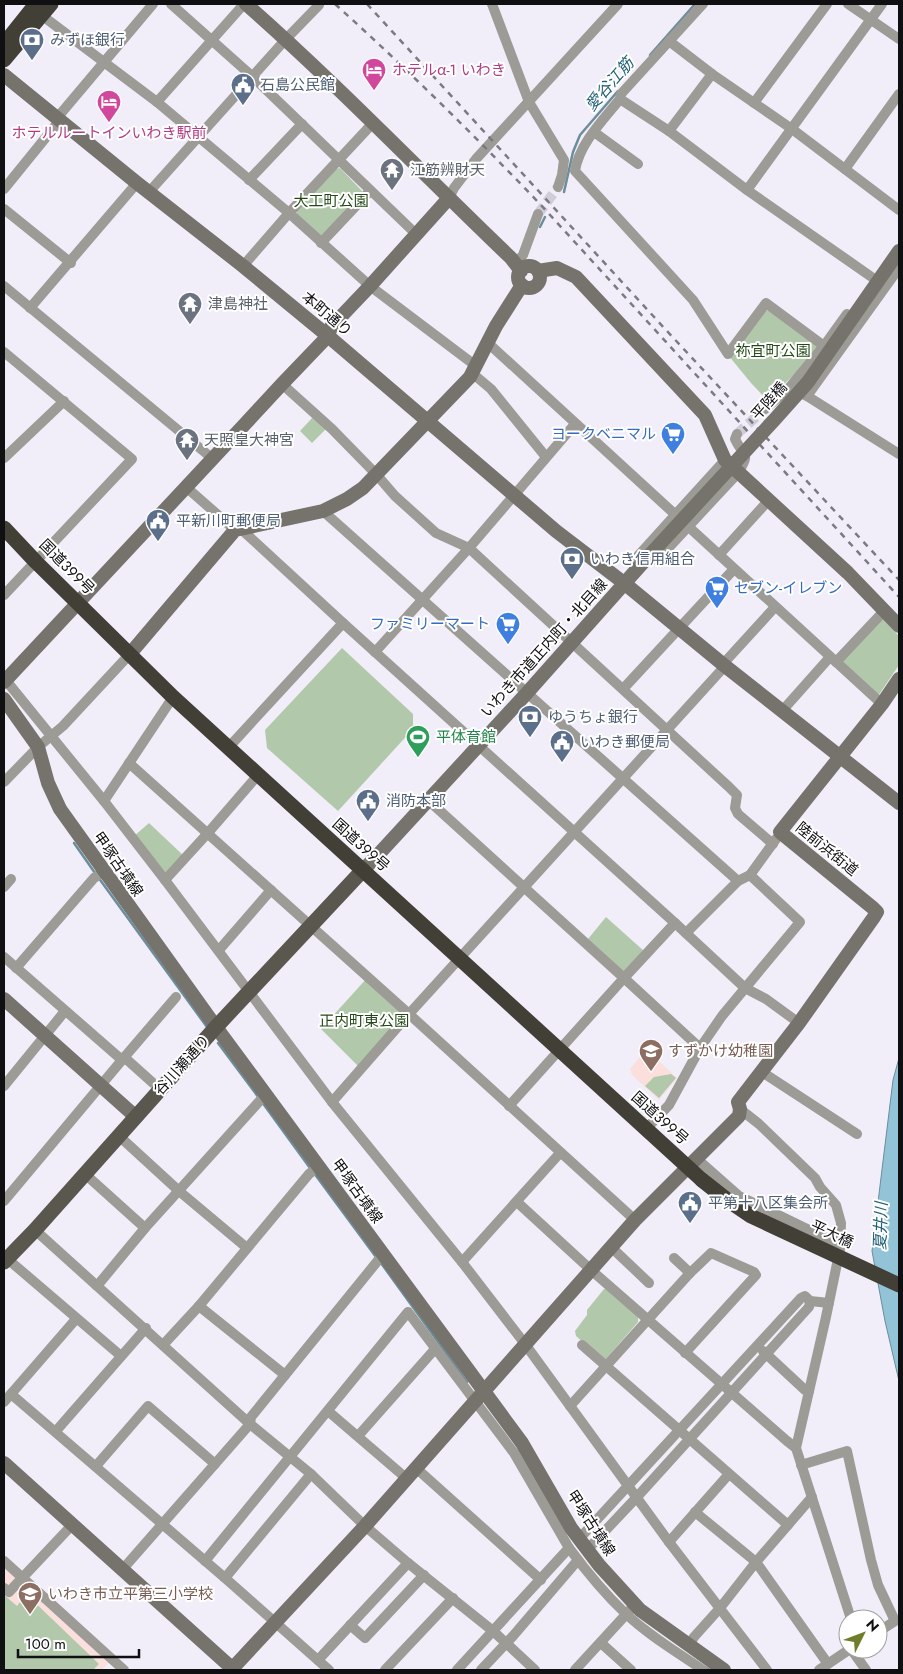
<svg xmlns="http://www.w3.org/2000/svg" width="903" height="1674" viewBox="0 0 903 1674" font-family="Jost,'Noto Sans JP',sans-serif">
	<rect width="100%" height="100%" fill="#f1eefa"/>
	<g fill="#fadfdd">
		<polygon points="646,1049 677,1078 659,1100 632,1075 630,1069"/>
		<polygon points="4,1568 109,1662 102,1670 4,1670"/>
	</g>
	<g fill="#b1c9aa">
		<polygon points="340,168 362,191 363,194 323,236 320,236 297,214 297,211 336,169"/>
		<polygon points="773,309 821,345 795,374 767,400 751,383 728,355 761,312"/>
		<polygon points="313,417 327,428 312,443 300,431"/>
		<polygon points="882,617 899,636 899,665 878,696 842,662"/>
		<polygon points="342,648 413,714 413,729 338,811 267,748 265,730"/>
		<polygon points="149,823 185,857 165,879 133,837"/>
		<polygon points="606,917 644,951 628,971 623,971 588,939"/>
		<polygon points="367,978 408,1014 360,1068 321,1029"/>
		<polygon points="671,1074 676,1078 659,1098 645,1086 654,1077"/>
		<polygon points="604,1289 607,1289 638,1317 638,1322 605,1360 602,1359 576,1336 575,1331 587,1315 587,1310"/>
		<polygon points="26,1594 99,1664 93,1670 4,1670 4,1595 17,1606"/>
	</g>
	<polygon fill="#92c3d7" stroke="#6b8d9c" points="899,1058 899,1381 885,1321 872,1251 893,1080"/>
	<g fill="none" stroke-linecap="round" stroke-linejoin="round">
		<g stroke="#6b8d9c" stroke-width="2.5">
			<polyline points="650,55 695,4"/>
			<polyline points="564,192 573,152 580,135 618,91"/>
			<polyline points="540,227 545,217"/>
			<polyline points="74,843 95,873"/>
			<polyline points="98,877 207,1027"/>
			<polyline points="218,1043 259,1098"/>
			<polyline points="262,1102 310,1168"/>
			<polyline points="314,1173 376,1257"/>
			<polyline points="381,1263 467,1382"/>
			<polyline points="705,1667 710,1670"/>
		</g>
		<g stroke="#cfcdd7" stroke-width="10" stroke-dasharray="10 5" stroke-linecap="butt">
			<polyline points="538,214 558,187"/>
			<polyline points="737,434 765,409"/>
		</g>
		<g stroke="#9d9b96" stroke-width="10">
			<polyline points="171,4 253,77 416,234"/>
			<polyline points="492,4 529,102 564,160 562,175 558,187"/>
			<path d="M703,4L621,94L620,99C603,120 579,144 575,171L693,300L728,354L766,303L824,346"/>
			<polyline points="848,4 899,39"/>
			<polyline points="40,10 48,20 157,102 289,213 370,286 476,366"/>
			<polyline points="669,41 712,74 792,129 899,210"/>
			<polyline points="620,99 669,131 747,190 873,278"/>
			<polyline points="157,102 244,4"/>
			<polyline points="754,103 827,4"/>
			<polyline points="57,118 153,4"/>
			<polyline points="669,131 712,74"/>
			<polyline points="594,132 638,164"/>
			<polyline points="845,169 899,94"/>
			<polyline points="249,180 302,124"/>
			<polyline points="4,189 60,120"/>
			<polyline points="747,190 882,4"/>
			<polyline points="149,192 286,39 319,5 318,4"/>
			<polyline points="449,198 454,188 476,159 618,4"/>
			<polyline points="4,209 71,263"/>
			<polyline points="321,243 370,191"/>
			<polyline points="515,264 523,255 538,214"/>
			<polyline points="243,266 289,213 373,123"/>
			<polyline points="4,286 213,459"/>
			<polyline points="30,308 137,183"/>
			<polyline points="847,314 824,346 789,388 807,396 899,268"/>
			<polyline points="488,343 882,704"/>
			<polyline points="4,352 132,459 4,595"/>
			<polyline points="472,373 491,389 546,457"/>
			<polyline points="282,384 332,429 376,474 395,496 436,533 469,548 729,787 737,795 735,808 738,814 773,844"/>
			<polyline points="807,396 899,454"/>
			<polyline points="765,409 789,388"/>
			<polyline points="4,458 64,401"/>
			<polyline points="186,487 235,530"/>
			<polyline points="323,511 738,881"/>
			<polyline points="241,529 343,623 675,923 745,988 766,999 799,1023"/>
			<polyline points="719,555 768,501"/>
			<path d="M642,563L659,558L738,473C751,452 744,458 735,439L737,434"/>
			<polyline points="635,571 637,557 725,460"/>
			<polyline points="375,652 469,548 575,424"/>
			<polyline points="836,662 885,610"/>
			<polyline points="723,664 775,607"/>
			<polyline points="4,678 104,801 165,880 332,1102 462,1262 525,1344 669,1542 767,1670"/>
			<polyline points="623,689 734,569"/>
			<polyline points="782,711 830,657"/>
			<polyline points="228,748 343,623"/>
			<polyline points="129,763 409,1014 635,1220"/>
			<polyline points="4,782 38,747 63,726 129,655"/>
			<polyline points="428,800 624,978 509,1106"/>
			<polyline points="104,801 173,697"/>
			<polyline points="165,880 207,834 258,775"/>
			<polyline points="4,887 11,879"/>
			<polyline points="686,933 738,881 750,875 776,839"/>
			<polyline points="219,950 271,890"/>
			<polyline points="4,957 122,1060 4,1201"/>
			<polyline points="16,968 94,878 103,872"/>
			<polyline points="700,1048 722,1016 800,922 750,875"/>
			<polyline points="124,1057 153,1083"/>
			<polyline points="122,1060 176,997"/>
			<polyline points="762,1072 857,1134"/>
			<polyline points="4,1086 65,1011"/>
			<polyline points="332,1102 409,1014 725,666"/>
			<polyline points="740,1109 759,1124 815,1178 820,1187 836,1205 841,1223 840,1249 826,1317 796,1448 851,1619"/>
			<polyline points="646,1129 669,1105 700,1048 624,978 675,923"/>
			<polyline points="119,1136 179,1191 247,1248"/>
			<polyline points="696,1158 739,1196 840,1245"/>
			<polyline points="85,1174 145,1228"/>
			<polyline points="517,1202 591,1270 787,1441 796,1448"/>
			<polyline points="35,1230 250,1424 311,1474 365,1526 408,1563 493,1631 535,1670"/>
			<polyline points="611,1247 649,1283"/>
			<polyline points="4,1256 121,1356"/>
			<polyline points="674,1258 690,1273"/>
			<polyline points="462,1262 560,1153"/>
			<polyline points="97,1286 145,1228 266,1094"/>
			<polyline points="199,1306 285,1375"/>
			<polyline points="163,1345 199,1306 309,1174 319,1166"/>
			<polyline points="582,1345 788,1525"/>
			<polyline points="763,1351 805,1390 809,1391"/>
			<polyline points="11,1394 225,1578 329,1670"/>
			<polyline points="4,1402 76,1319"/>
			<polyline points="570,1406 690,1273 711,1253 754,1272 756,1275 685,1353"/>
			<polyline points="328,1411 406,1478"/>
			<polyline points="56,1431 146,1328"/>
			<polyline points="358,1436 435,1349"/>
			<polyline points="801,1465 847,1451 871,1560 878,1585 895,1621 878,1632"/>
			<polyline points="96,1466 148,1406 215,1464"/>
			<polyline points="416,1468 541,1580"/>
			<polyline points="695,1512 756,1562 828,1664"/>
			<polyline points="579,1539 801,1298 805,1296 810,1301 829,1303"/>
			<polyline points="669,1542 729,1474"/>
			<polyline points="587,1550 637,1497 809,1307 810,1301"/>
			<polyline points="4,1561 124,1670"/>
			<path d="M205,1561L408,1312L514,1453L569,1548C586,1571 604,1593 625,1613C648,1635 677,1652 703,1670"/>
			<polyline points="122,1570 250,1424 251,1417 380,1258 385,1256"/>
			<polyline points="225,1578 311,1474"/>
			<polyline points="4,1588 9,1592 72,1525"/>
			<polyline points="350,1625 365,1638 424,1575"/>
			<polyline points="601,1643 631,1670"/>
			<polyline points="689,1645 694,1637 720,1608 756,1562 812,1497"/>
			<polyline points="851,1649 866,1670"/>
			<polyline points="318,1660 408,1563"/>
			<polyline points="385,1670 453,1598"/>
			<polyline points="457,1670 569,1548"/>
			<polyline points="481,1670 513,1636 578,1560"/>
			<polyline points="575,1670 631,1609"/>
			<polyline points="819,1670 850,1649"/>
		</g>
		<g stroke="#75736c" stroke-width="14">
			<path d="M246,4C338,85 423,174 511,258L521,271"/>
			<polyline points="4,75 137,183 243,266 328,336 556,531 624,583 725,666 899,803"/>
			<circle cx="529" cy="277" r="11"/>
			<polyline points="538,271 557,268 576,277 705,415 725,460 848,573 899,626"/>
			<polyline points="129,655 235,530 323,511 347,499 363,488 470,377 496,326 522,285"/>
			<polyline points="4,682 245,424 282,384 328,336 331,327 370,286 449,198"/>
			<polyline points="4,699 38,747 48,783 60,809 216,1027 522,1443 571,1528 599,1565 640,1610 724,1670"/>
			<polyline points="363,870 376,857 526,694 647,558"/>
			<polyline points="4,999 136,1117"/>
			<polyline points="4,1463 234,1670"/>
			<polyline points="231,1670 365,1526 635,1220 739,1116 740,1109 738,1102 799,1023 874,917 877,912 873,908 780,832 882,704 899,679"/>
		</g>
		<polyline stroke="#59574e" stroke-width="15" points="4,1262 35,1230 216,1027 363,870"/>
		<g stroke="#423f36" stroke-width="15">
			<polyline points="4,44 36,4"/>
			<polyline points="4,60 51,4"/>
			<polyline points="4,528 36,562 173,697 702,1180"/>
		</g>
		<g stroke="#7c7a81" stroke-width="2.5" stroke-dasharray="6 6" stroke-linecap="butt">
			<path d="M335,4C406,68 474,135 540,204L899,597"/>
			<polyline points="367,4 666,330 899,580"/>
		</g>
		<polyline stroke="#75736c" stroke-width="14" points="647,558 776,418 808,382 899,251"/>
		<polyline stroke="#423f36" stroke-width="15" points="702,1180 726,1199 751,1216 899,1285"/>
	</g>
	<defs>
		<symbol id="bank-pin" viewBox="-11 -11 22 30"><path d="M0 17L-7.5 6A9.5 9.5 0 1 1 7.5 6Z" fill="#5c6f8a" stroke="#fff"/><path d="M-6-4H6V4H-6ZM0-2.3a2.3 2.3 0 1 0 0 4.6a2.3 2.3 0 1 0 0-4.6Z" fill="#fff"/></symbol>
		<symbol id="hotel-pin" viewBox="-11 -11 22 30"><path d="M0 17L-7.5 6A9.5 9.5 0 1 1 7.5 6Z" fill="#d1479c" stroke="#fff"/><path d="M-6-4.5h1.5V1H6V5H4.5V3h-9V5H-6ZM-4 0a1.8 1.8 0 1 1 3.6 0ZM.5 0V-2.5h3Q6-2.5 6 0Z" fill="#fff"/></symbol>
		<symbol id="civic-pin" viewBox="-11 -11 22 30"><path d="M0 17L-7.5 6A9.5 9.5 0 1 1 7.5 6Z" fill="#5c6f8a" stroke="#fff"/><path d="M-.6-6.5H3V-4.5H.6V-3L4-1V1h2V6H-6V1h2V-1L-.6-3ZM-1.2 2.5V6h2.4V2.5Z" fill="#fff"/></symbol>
		<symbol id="temple-pin" viewBox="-11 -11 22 30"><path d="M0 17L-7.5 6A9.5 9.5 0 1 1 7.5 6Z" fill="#6b7280" stroke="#fff"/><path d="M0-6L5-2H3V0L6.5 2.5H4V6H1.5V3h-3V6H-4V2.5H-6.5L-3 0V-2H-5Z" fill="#fff"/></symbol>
		<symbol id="supermarket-pin" viewBox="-11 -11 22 30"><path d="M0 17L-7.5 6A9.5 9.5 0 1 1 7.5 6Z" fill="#3f7fe0" stroke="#fff"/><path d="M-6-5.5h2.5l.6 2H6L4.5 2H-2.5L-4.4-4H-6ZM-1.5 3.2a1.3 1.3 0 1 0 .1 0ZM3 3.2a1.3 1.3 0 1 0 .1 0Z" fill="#fff"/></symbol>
		<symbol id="stadium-pin" viewBox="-11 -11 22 30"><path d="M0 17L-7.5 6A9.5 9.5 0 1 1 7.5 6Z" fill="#2e9e5b" stroke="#fff"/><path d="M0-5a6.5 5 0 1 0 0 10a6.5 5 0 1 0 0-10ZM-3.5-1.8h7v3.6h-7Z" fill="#fff"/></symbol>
		<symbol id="school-pin" viewBox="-11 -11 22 30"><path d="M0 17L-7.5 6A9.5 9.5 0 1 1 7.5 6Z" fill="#8d6e63" stroke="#fff"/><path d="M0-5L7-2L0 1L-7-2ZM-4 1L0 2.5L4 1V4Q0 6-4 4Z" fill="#fff"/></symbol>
	</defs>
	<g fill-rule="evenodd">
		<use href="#bank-pin" x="18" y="26" width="28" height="38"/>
		<use href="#hotel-pin" x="360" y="56" width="28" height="38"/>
		<use href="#civic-pin" x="229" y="71" width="28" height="38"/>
		<use href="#hotel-pin" x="95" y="88" width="28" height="38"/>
		<use href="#temple-pin" x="378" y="156" width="28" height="38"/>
		<use href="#temple-pin" x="176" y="290" width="28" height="38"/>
		<use href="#supermarket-pin" x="659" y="420" width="28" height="38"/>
		<use href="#temple-pin" x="173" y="426" width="28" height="38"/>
		<use href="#civic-pin" x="144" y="507" width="28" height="38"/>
		<use href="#bank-pin" x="558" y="545" width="28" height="38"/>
		<use href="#supermarket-pin" x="703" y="574" width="28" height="38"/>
		<use href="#supermarket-pin" x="494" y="610" width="28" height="38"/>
		<use href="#bank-pin" x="516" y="703" width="28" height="38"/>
		<use href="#stadium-pin" x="404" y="723" width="28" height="38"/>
		<use href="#civic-pin" x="548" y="728" width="28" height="38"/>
		<use href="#civic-pin" x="354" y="787" width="28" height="38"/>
		<use href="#school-pin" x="637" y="1037" width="28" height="38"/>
		<use href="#civic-pin" x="676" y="1189" width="28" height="38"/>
		<use href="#school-pin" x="16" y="1580" width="28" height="38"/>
	</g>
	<g text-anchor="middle" stroke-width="4" stroke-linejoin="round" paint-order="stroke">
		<g font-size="15" fill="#4e5e75" stroke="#fff" text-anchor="start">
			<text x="50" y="45">みずほ銀行</text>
			<text x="260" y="90">石島公民館</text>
			<text x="176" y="526">平新川町郵便局</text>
			<text x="590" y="564">いわき信用組合</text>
			<text x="548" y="722">ゆうちょ銀行</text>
			<text x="580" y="747">いわき郵便局</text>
			<text x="386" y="806">消防本部</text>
			<text x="708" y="1208">平第十八区集会所</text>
		</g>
		<g font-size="15" fill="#b23c85" stroke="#fff" text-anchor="start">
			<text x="392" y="75">ホテルα-1 いわき</text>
			<text x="109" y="138" text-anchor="middle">ホテルルートインいわき駅前</text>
		</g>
		<g font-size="15" fill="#5b616d" stroke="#fff" text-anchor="start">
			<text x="410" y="175">江筋辨財天</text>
			<text x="208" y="309">津島神社</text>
			<text x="204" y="445">天照皇大神宮</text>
		</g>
		<g font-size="15" fill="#254a18" stroke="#fff">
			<text x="331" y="206">大工町公園</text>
			<text x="773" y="356">祢宜町公園</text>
			<text x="364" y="1026">正内町東公園</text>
		</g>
		<g font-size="15" fill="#100f12" stroke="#fff">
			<text transform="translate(327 314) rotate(40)" y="5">本町通り</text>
			<text transform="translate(769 401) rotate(-48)" y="5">平陸橋</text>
			<text transform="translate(67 567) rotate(45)" y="5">国道399号</text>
			<text transform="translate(544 648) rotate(-48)" y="5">いわき市道正内町・北目線</text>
			<text transform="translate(361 845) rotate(42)" y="5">国道399号</text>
			<text transform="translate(827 849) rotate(39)" y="5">陸前浜街道</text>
			<text transform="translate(118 864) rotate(55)" y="5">甲塚古墳線</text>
			<text transform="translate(182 1065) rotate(-48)" y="5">谷川瀬通り</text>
			<text transform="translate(660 1118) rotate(42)" y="5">国道399号</text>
			<text transform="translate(357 1191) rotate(54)" y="5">甲塚古墳線</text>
			<text transform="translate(832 1234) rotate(25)" y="5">平大橋</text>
			<text transform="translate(591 1523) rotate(57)" y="5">甲塚古墳線</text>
		</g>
		<g font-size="15" fill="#366cbe" stroke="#fff" text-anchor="end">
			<text x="656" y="439">ヨークベニマル</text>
			<text x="734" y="593" text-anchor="start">セブン-イレブン</text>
			<text x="490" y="629">ファミリーマート</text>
		</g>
		<g font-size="15" fill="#27864d" stroke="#fff" text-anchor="start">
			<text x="436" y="742">平体育館</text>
		</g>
		<g font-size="15" fill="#785e54" stroke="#fff" text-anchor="start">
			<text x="668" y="1056">すずかけ幼稚園</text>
			<text x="48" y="1599">いわき市立平第三小学校</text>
		</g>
		<g font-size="16" font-style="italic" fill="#226075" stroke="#fff">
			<text transform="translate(609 84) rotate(-49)" y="6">愛谷江筋</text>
			<text transform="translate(880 1226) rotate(-88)" y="6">夏井川</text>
		</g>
	</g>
	<rect width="903" height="1674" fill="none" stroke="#100f12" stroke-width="10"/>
	<g transform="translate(863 1634) rotate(48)"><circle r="24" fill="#ffffff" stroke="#9f9fa0"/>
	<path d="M0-4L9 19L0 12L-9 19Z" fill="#707d2a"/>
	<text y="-8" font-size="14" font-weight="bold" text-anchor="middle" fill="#100f12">N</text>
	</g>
	<path d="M18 1649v8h121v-8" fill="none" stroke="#100f12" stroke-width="2.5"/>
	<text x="25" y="1649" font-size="15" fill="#100f12" stroke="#ffffff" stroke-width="4" paint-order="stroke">100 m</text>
</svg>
